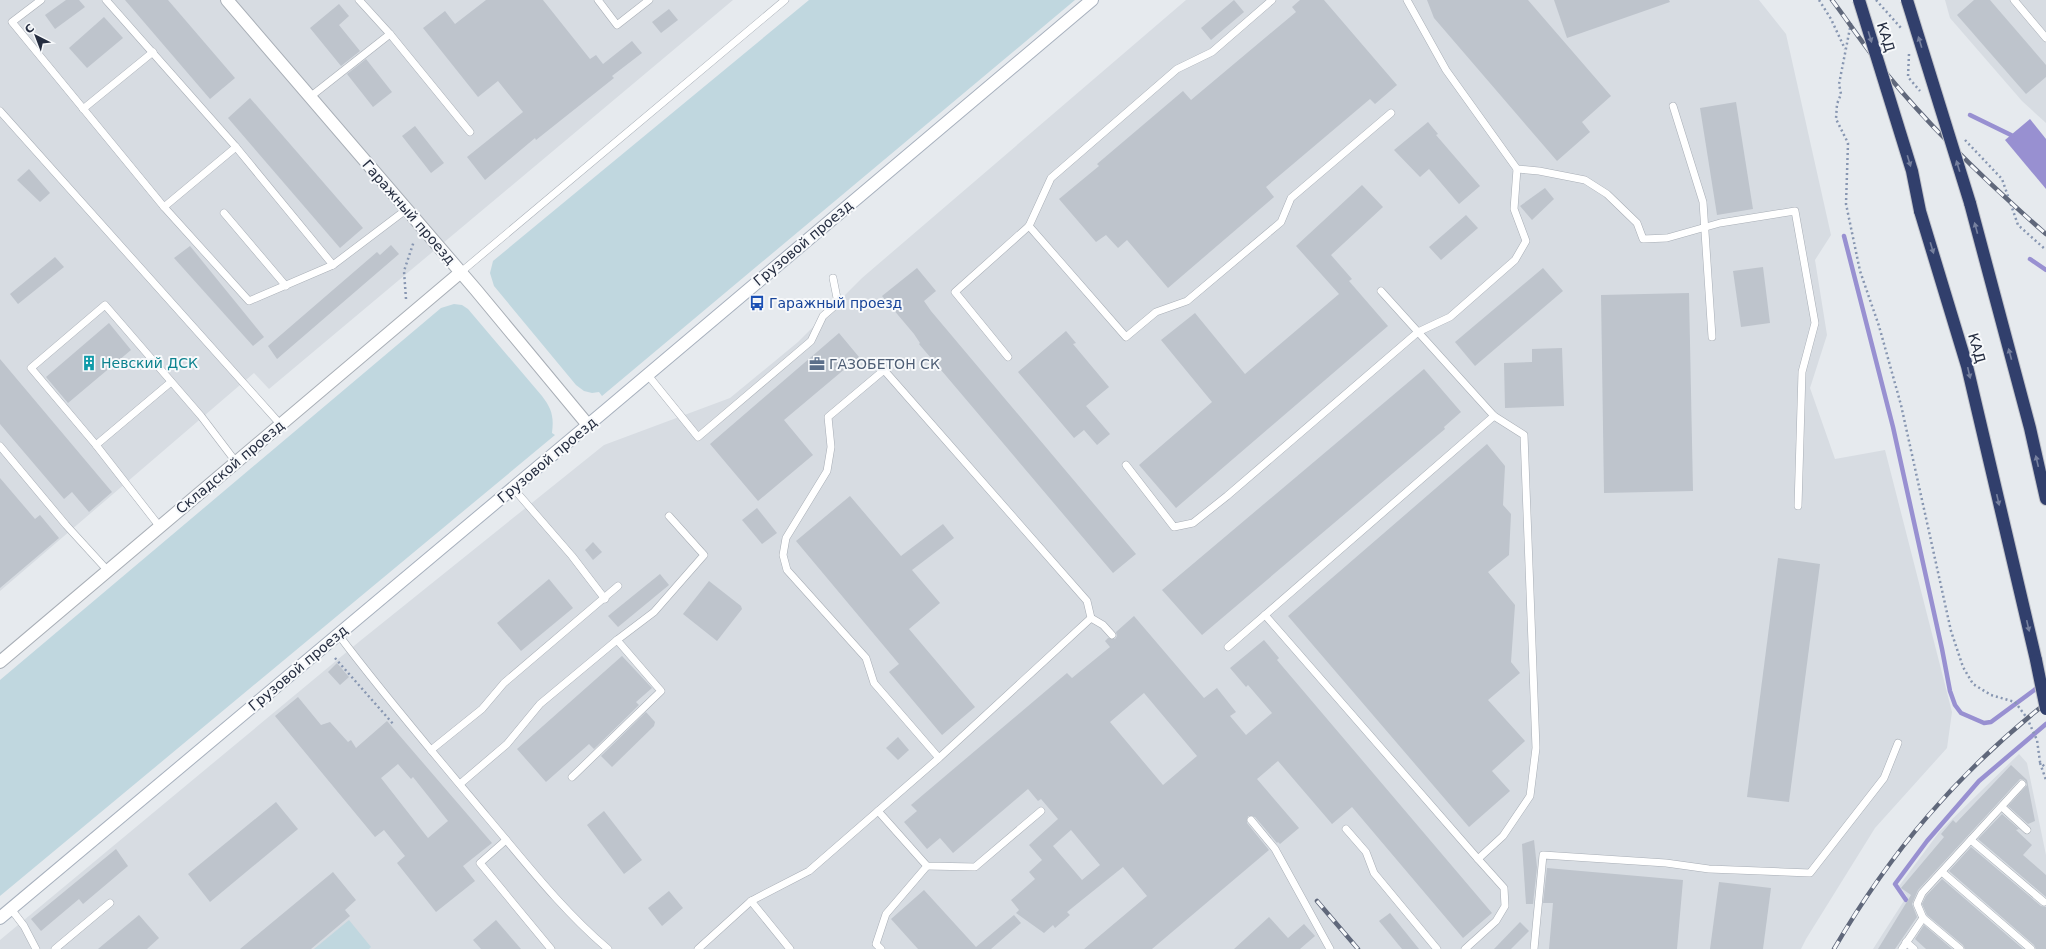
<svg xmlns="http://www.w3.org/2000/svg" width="2046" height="949" viewBox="0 0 2046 949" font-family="'DejaVu Sans',sans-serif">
	<rect width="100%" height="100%" fill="#e6eaee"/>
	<g fill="#d7dce2">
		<polygon points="0,0 733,0 269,389 254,373 0,591"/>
		<polygon points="1186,0 1759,0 1786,34 1831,235 1815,260 1827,335 1810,388 1835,459 1885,450 1952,712 1947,748 1875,828 1806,939 1801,949 0,949 0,940 360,641 604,445 730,398 798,342 862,278"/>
		<polygon points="1945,0 2046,0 2046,123 2022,101 1950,18"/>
		<polygon points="2019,754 2027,763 2046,855 2046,949 1873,949 1907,896 1899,886 1940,831"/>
	</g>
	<g fill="#c0d7df">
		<polygon points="809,0 1075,0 602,396 599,392 592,393 584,391 576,385 494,286 490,273 493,261"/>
		<path d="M454,304L462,305L468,309L542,396C552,409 554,417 552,433L555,435L0,896V680L441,308Z"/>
		<polygon points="349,920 371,947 369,949 314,949"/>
	</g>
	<polygon fill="#9890d1" points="2030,119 2046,139 2046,189 2005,140"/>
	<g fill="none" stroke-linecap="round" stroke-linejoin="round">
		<g stroke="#9890d1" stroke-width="4.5">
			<polyline points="1970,115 2011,135 2015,140"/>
			<polyline points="1844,236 1893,427 1942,649 1950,691 1955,705 1961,713 1984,723 1991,722 2041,685"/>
			<polyline points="2030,259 2046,270"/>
			<polyline points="1906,900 1895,884 1927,841 1979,781 2046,724"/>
		</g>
	</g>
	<g fill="#bec4cc" fill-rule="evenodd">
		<polygon points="66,0 79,0 85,7 55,29 45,15"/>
		<polygon points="125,0 168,0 235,78 210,99"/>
		<polygon points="486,0 543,0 590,59 596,55 603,64 632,41 642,53 612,76 614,78 536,140 535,138 485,180 467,157 523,112 498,81 478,97 423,28 445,11 455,24"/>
		<polygon points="1234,0 1244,12 1211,40 1201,28"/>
		<polygon points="1300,0 1324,0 1397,85 1375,104 1370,99 1266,187 1274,197 1168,288 1127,240 1118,248 1106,235 1096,242 1059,199 1099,166 1097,164 1183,91 1191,100 1296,12 1292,7"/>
		<polygon points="1427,0 1528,0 1611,96 1582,122 1590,132 1557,161 1434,18"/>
		<polygon points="1554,0 1669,0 1670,2 1567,38"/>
		<polygon points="1974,0 1990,0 2046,65 2046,77 2026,94 1957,15"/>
		<polygon points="339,4 349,16 339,25 360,51 341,66 310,28"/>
		<polygon points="669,9 678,20 661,33 652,22"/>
		<polygon points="104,17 123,38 87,68 69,48"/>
		<polygon points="366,59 392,92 373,107 347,74"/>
		<polygon points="250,98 363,228 340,248 228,118"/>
		<polygon points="1736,102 1753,209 1717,215 1700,108"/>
		<polygon points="1428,122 1438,134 1436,135 1480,186 1459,204 1429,169 1420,177 1394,150"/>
		<polygon points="415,126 444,163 431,173 402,136"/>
		<polygon points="29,169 50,193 40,202 17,180"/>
		<polygon points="1362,185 1383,207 1331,255 1352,279 1349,281 1388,326 1176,508 1139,465 1212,402 1161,340 1195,313 1245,374 1339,294 1296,246"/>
		<polygon points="1545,188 1554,199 1532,220 1520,206"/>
		<polygon points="1466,215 1478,228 1441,260 1429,247"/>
		<polygon points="391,245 399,254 277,359 268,346 377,252 380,255"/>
		<polygon points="190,246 264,337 253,346 174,258"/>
		<polygon points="55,257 64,267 18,304 10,294"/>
		<polygon points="1763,267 1770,323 1741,327 1733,271"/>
		<polygon points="917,268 936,291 924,301 931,311 1136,554 1113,573 919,344 920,343 914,334 882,296"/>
		<polygon points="1543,268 1563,291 1475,366 1455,342"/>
		<polygon points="1689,293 1693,491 1604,493 1601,295"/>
		<polygon points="109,323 131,350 68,403 46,377"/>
		<polygon points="1066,331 1076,343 1073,344 1109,387 1086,406 1110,434 1097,445 1084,430 1074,438 1018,372"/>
		<polygon points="839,333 859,357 784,420 813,455 758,501 710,444"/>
		<polygon points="1562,348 1564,406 1505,408 1504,363 1532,362 1532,349"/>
		<polygon points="0,359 112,492 89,512 72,492 64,499 0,424"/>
		<polygon points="1424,369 1461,412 1444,427 1445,429 1202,635 1162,590"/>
		<polygon points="1487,444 1505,466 1503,505 1511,514 1509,555 1488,572 1515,605 1511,662 1520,673 1488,700 1525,741 1492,771 1510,791 1469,827 1288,616"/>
		<polygon points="0,478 35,519 40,515 59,538 0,588"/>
		<polygon points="850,496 901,556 943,524 954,538 912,570 940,603 909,629 975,707 942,735 889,672 899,664 796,541"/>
		<polygon points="757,508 777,533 762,544 742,520"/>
		<polygon points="593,542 602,552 593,560 585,550"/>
		<polygon points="1778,558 1820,564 1789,802 1747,797"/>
		<polygon points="660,574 669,585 618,627 608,616"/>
		<polygon points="549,579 573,608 521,651 497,623"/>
		<polygon points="709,581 741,606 742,609 717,641 683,614"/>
		<path d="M1134,616L1204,698L1217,688L1236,712L1230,716L1246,735L1272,713L1248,685L1246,687L1230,668L1264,640L1279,658L1277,660L1492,913L1463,938L1352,807L1332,824L1278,761L1257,779L1299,828L1280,844L1278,842L1277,843L1255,817L1248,816L1247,823L1269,850L1152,949H1084L1147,896L1123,867L1067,912L1070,915L1055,928L1053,925L1044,933L1016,913L1019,910L1011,900L1035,879L1029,872L1042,860L1029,845L1058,819L1041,799L1038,801L1028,789L953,853L940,838L927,849L904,822L917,811L911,805L1067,673L1072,678L1110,647L1105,641L1108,638L1115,639L1117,636L1116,632ZM1144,693L1197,756L1163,785L1110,722ZM1071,830L1100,865L1082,880L1053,846Z"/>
		<polygon points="622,656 652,688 636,702 639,705 594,749 589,744 546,782 517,749"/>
		<polygon points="337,663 349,677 340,685 328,672"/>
		<path d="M298,697L321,725L330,722L348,742L351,740L356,748L387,721L492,843L463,866L475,881L436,912L397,863L405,856L384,830L375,837L275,716ZM398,764L411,779L413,777L448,821L428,838L381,778Z"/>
		<polygon points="646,712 655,722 654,726 612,767 601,756"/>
		<polygon points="898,737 909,750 898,760 886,748"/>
		<polygon points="2011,765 2027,780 2035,821 2028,824 2008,806 2027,785 2025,780 2020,779 1918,890 1912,904 1917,917 1895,949 1878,949 1911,895 1901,888 1944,837 1941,834 1953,820 1956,823"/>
		<polygon points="276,802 298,829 210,902 188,874"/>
		<polygon points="604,811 642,860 624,874 587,825"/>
		<polygon points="2002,814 2019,829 2016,830 2032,845 2023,855 2046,875 2046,897 1978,839"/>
		<polygon points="1534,840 1537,867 1533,904 1526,904 1522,844"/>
		<polygon points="1971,847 2041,906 2046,907 2046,949 2036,949 2034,945 1949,871"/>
		<polygon points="116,849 128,866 83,904 79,899 41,931 31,919"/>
		<polygon points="1547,868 1683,880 1677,949 1549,949 1553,903 1543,903"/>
		<polygon points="333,872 356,900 345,910 350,916 311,949 240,949"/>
		<polygon points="1942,879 2023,949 1965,949 1963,945 1927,915 1922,904 1926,896"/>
		<polygon points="1719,882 1771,888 1763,949 1710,949"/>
		<polygon points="924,890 976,947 1014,915 1021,923 991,949 918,949 891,919"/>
		<polygon points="669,891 683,908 662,926 648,908"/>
		<polygon points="1390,913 1419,949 1402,949 1379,921"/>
		<polygon points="139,915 159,938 147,949 98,949"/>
		<polygon points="1269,917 1288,938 1304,924 1315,936 1300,949 1234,949"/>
		<polygon points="496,920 521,949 481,949 473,940"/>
		<polygon points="1520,922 1529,931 1511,949 1494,949"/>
		<polygon points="1924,925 1952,949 1926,949 1915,939"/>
	</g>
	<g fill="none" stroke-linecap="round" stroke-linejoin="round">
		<defs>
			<g id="lane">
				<polyline points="41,0 12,22 164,207 236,147"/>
				<polyline points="106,0 236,147 333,265"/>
				<polyline points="359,0 390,34 470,132"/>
				<polyline points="598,0 617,25 649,0"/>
				<polyline points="2014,0 2046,38"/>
				<polyline points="310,97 390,34"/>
				<polyline points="1673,106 1703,202 1712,337"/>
				<polyline points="83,109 153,52"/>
				<polyline points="0,111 281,425"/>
				<polyline points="1517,169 1539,171 1585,180 1607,194 1637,223 1643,239 1667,238 1720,223 1795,211 1815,323 1802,372 1798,506"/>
				<polyline points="164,207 249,301 333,265 407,209"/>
				<polyline points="224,213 286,286"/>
				<polyline points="1029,226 1126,337 1156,312 1187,301 1281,222 1291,198 1391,113"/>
				<polyline points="461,272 785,0"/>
				<polyline points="1008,357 955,292 1029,226 1051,178 1177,69 1212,52 1272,0"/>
				<polyline points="647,374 698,437 811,341 823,316 838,303 833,278"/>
				<polyline points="96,445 171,382"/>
				<polyline points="0,446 66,525 108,571"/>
				<polyline points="1126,465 1174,527 1193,523 1227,496 1418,332 1450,317 1515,260 1526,241 1514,209 1517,169 1446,70 1407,0"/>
				<polyline points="513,488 572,556 605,599"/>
				<polyline points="160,527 96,445 31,368 105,305 201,416 236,462"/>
				<polyline points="1265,615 1478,859 1503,836 1530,796 1536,748 1524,435 1494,416 1381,291"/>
				<polyline points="1091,618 1103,625 1112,635"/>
				<path d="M338,634C385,697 437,757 487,817C525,862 563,911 608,949"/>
				<polyline points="617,640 654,612 704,555 669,516"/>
				<polyline points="1228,647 1494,416"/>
				<polyline points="431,750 482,709 504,683 618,586"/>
				<polyline points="460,784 507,744 540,704 617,640 661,691 572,777"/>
				<polyline points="2002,807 2027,830"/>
				<polyline points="878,811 927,866 975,867 1041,811"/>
				<polyline points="1251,820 1275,849 1330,949"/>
				<polyline points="1346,829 1366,852 1374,873 1437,949"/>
				<polyline points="506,840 480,863 551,949"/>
				<polyline points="1971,840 2044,902"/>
				<polyline points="1942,872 2031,949"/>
				<polyline points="751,901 790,949"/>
				<polyline points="11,909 24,926 36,949"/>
				<polyline points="1906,942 1914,949"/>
				<polyline points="55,949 110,903"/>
				<polyline points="698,949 751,901 809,871 939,758 1091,618 1087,601 884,370 828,417 831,447 827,471 786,538 783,555 787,570 866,658 874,683 939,758"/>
				<polyline points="881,949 876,944 886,914 927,866"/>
				<polyline points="1465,949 1496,921 1505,906 1504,888 1478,859"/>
				<polyline points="1534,949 1543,855 1666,863 1709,869 1810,873 1884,778 1898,743"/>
				<polyline points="1902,949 1923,918"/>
				<polyline points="1960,949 1923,918 1917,904 1922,893 2022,784"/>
			</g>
			<g id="street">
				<polyline points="227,0 476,290 588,425"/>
				<polyline points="0,662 461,272"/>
			</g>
			<polyline id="secondary" points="0,918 606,410 1092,0"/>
			<g id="highway">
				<polyline points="1970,203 2030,428 2046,499"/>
				<polyline points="1920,211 1967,366 2036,660"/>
			</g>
		</defs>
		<use href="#lane" stroke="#a8aeb6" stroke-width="8"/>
		<use href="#street" stroke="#a8aeb6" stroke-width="14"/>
		<use href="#secondary" stroke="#a7b0bd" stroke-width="14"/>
		<use href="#highway" stroke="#c2c4ca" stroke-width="14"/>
		<g stroke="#8796b1" stroke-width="2.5" stroke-dasharray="2 3" stroke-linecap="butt">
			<polyline points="1819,0 1831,19 1845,49"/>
			<polyline points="1876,0 1901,28"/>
			<polyline points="1851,23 1839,84 1841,94 1837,104 1836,119 1848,143 1846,204 1860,271 1879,326 1901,405 1951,631 1963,667 1973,684 1991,695 2015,702 2027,718 2037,740 2040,762 2046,768"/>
			<polyline points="1909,54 1908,77 1920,91"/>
			<polyline points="1965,140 2002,179 2018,225 2046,250"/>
			<polyline points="406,299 404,271 414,241"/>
			<polyline points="335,658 394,725"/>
			<polyline points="2040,763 2046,780"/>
		</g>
		<use href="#lane" stroke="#fff" stroke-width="7"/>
		<use href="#street" stroke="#fff" stroke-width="12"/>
		<use href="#secondary" stroke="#fff" stroke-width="12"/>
		<use href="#highway" stroke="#313f6c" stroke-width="12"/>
		<defs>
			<g id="rail">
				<path d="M1832,0C1850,24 1867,50 1886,73C1934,132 1989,184 2046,234"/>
				<polyline points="1317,901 1358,949"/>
				<path d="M1834,949C1891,851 1957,774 2046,703"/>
			</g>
		</defs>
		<use href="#rail" stroke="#60687b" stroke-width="4.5"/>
		<use href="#rail" stroke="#f7f9fb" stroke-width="3" stroke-dasharray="9" stroke-linecap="butt"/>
		<defs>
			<g id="highway-bridge">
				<polyline points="1859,0 1912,171 1920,211"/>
				<polyline points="1907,0 1970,203"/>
				<polyline points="2036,660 2046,709"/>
			</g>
		</defs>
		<use href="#highway-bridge" stroke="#c2c4ca" stroke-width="14" stroke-linecap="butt"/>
		<use href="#highway-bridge" stroke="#313f6c" stroke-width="12"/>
	</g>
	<defs><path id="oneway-solid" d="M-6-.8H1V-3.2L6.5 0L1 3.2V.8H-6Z"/></defs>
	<g fill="#76809e">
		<use href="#oneway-solid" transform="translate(1870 37) rotate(73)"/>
		<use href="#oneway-solid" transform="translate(1920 42) rotate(-107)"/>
		<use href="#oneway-solid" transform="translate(1909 161) rotate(73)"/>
		<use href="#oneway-solid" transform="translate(1958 166) rotate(-107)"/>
		<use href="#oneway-solid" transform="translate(1976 228) rotate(-105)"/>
		<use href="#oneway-solid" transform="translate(1932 248) rotate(73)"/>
		<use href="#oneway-solid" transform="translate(2010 354) rotate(-105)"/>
		<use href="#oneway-solid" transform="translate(1969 373) rotate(77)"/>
		<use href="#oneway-solid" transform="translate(2037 461) rotate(-103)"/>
		<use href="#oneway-solid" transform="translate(1998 500) rotate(77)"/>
		<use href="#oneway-solid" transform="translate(2028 626) rotate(77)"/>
	</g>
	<defs>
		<symbol id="bus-bare" viewBox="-9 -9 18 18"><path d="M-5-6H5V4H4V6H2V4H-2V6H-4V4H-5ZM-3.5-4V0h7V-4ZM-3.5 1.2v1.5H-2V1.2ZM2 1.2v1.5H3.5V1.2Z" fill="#1a4fb4" stroke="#f7f9fb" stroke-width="2.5" paint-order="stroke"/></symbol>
		<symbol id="building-bare" viewBox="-9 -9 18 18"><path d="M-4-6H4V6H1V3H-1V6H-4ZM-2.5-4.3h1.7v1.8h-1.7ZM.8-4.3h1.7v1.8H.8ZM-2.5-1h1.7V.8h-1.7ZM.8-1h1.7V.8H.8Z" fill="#0f9aa8" stroke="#f7f9fb" stroke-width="2.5" paint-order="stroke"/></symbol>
		<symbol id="office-bare" viewBox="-9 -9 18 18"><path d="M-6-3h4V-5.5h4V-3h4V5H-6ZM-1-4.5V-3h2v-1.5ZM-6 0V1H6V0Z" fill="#5c6f8a" stroke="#f7f9fb" stroke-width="2.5" paint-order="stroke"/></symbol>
	</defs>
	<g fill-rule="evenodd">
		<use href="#bus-bare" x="746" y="292" width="22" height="22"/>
		<use href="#building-bare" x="78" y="352" width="22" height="22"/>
		<use href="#office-bare" x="806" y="353" width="22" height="22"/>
	</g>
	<g text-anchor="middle" stroke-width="4" stroke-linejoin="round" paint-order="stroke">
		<g font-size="14" fill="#252d40" stroke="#f7f9fb">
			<text transform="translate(1886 37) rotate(73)" y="5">КАД</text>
			<text transform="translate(409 212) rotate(49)" y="5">Гаражный проезд</text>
			<text transform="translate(803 243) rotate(-40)" y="5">Грузовой проезд</text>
			<text transform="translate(1977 348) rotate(74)" y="5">КАД</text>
			<text transform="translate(547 460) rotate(-40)" y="5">Грузовой проезд</text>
			<text transform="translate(230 467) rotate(-40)" y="5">Складской проезд</text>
			<text transform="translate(298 668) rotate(-40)" y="5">Грузовой проезд</text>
		</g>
		<g font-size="14" fill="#164399" stroke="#f7f9fb" text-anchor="start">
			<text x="769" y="308">Гаражный проезд</text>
		</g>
		<g font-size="14" fill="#0d838f" stroke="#f7f9fb" text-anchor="start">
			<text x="101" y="368">Невский ДСК</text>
		</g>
		<g font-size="14" fill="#4e5e75" stroke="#f7f9fb" text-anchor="start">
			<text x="829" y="369">ГАЗОБЕТОН СК</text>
		</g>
	</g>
	<g transform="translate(36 36) rotate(318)" stroke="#f7f9fb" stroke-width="3" paint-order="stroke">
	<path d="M0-3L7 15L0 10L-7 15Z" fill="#252d40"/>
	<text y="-6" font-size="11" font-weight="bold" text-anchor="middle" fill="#252d40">С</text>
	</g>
</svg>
